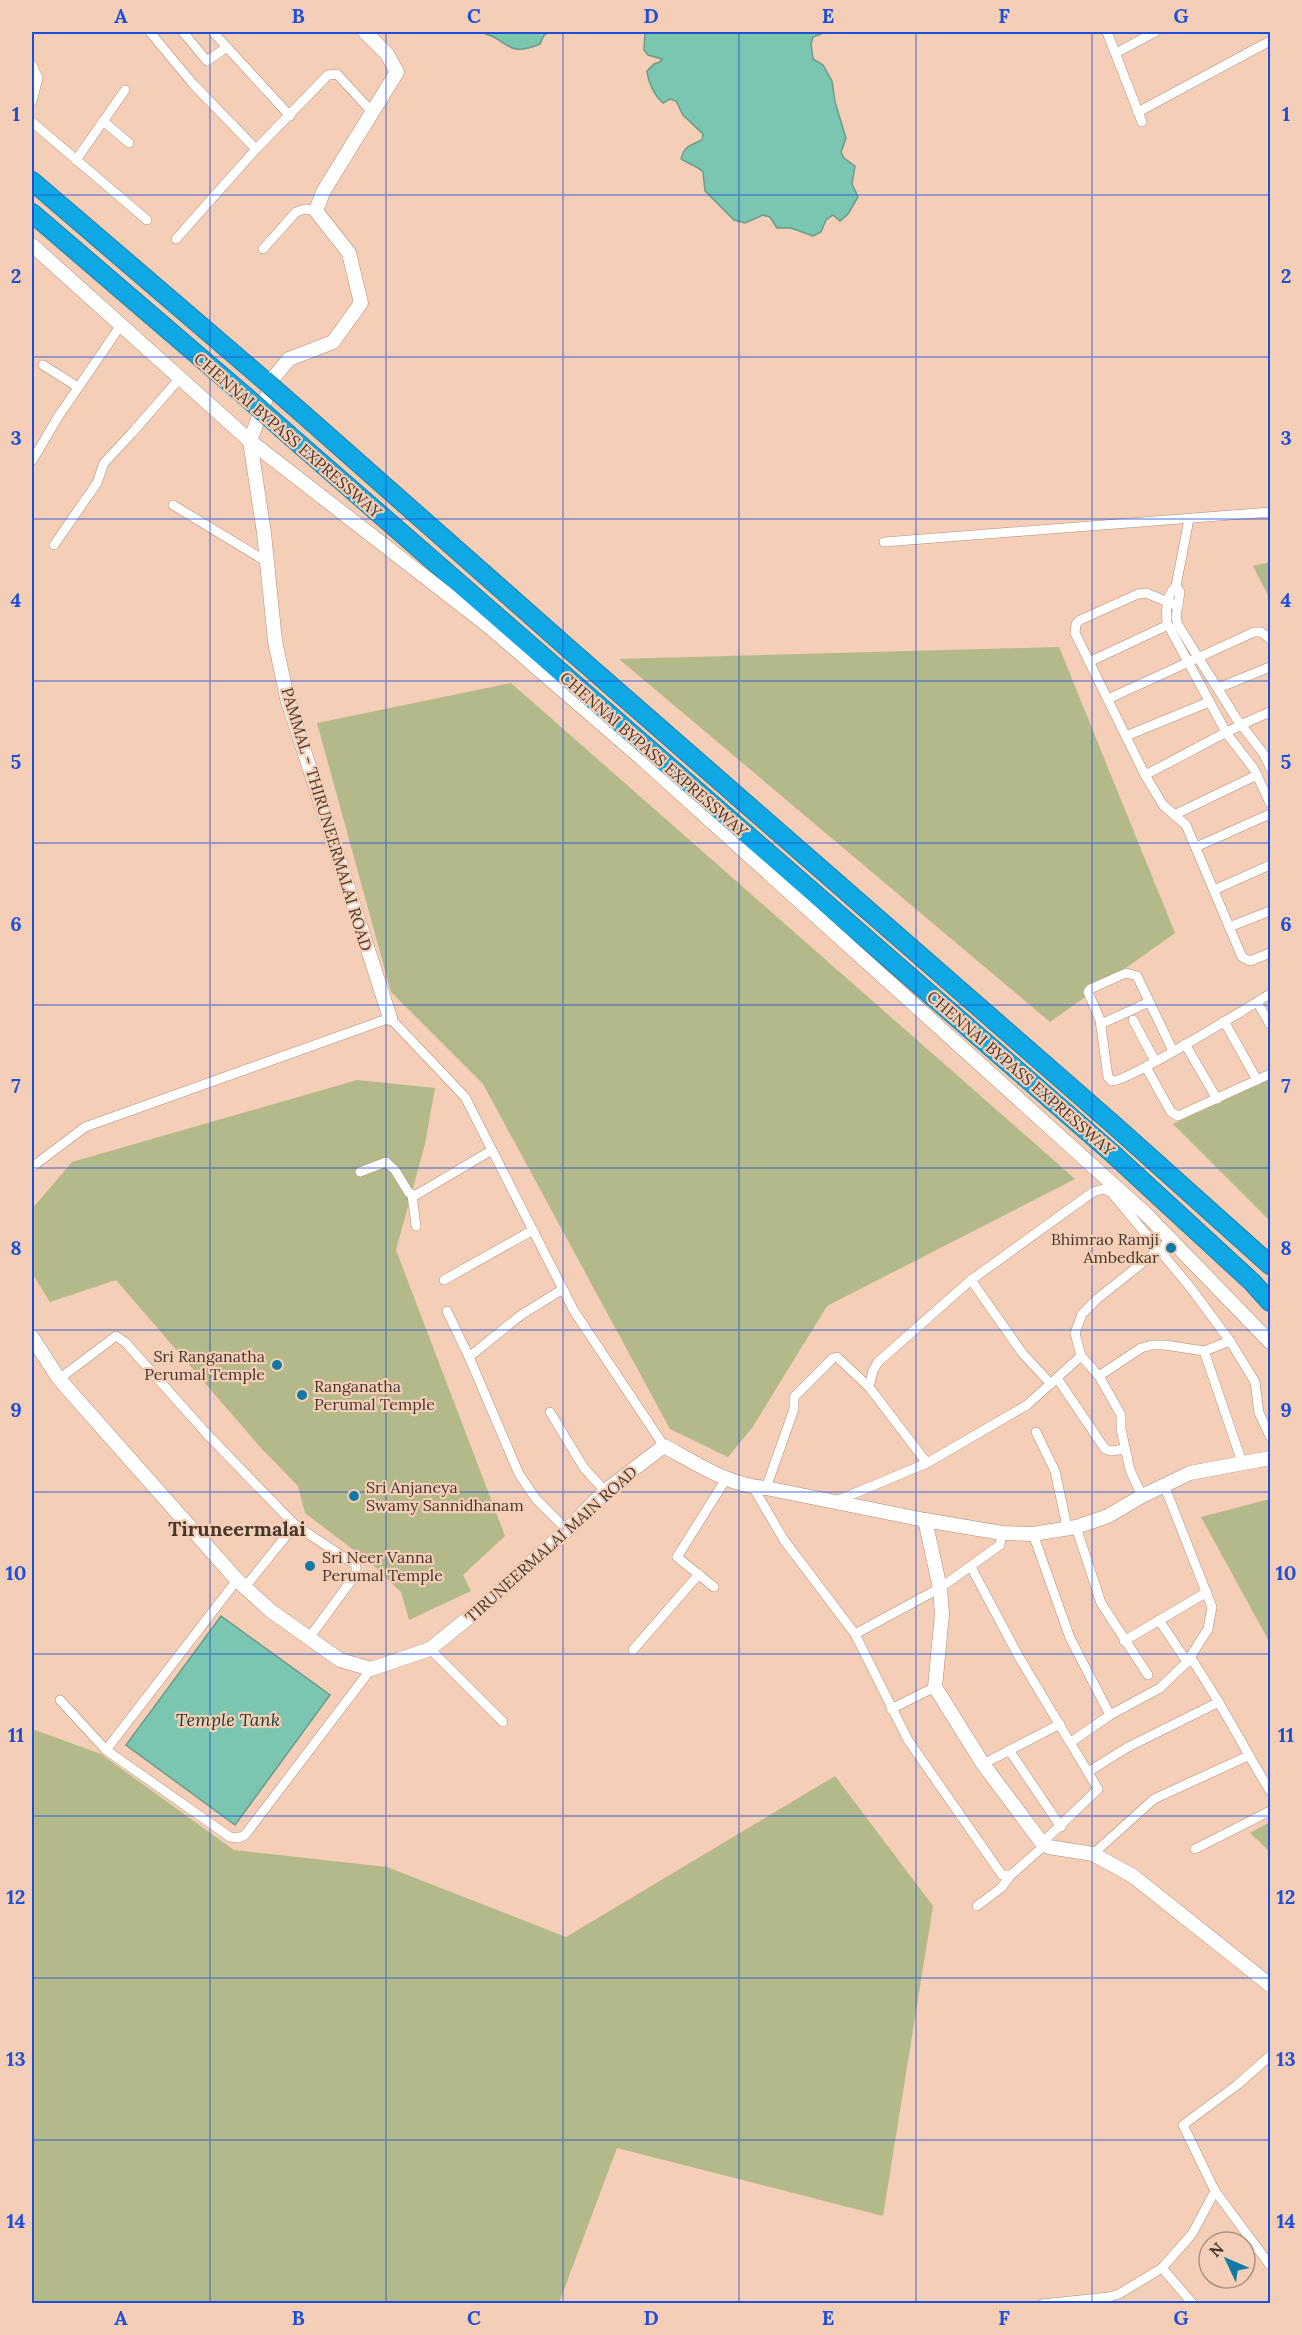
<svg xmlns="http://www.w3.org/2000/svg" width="1302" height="2335" viewBox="0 0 1302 2335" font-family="Lora,serif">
	<rect width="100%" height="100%" fill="#f4ceb6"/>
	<g fill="#b4b989">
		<polygon points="1270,562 1270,599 1253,566"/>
		<polygon points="1059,647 1175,933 1050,1022 619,659"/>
		<polygon points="511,683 1075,1179 827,1306 752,1428 728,1457 670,1429 483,1084 391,992 317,723"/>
		<polygon points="1270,1079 1270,1221 1173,1124"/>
		<polygon points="357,1080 435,1088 425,1144 396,1250 505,1536 463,1575 471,1591 409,1620 401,1592 372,1564 305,1513 298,1486 260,1447 116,1280 50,1302 32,1273 32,1209 72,1162"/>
		<polygon points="1270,1499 1270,1643 1201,1517"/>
		<polygon points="32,1729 101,1754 234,1850 387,1867 566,1937 835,1776 933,1906 883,2216 617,2148 559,2303 32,2303"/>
		<polygon points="1270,1822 1270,1852 1250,1833"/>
	</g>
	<g fill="#7ac6b0" stroke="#6a9b89" stroke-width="1.5">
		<path d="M479,32H550L544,35L540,44C504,59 510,38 479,32Z"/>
		<path d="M645,32H826L813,37L811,44L813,59L823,65L832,81L835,102L846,138L841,152L844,158L855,166L852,184L858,197L848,214L840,221L833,215L826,220L821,232L813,236L791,228H777L770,217L763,215L745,223L734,220L705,191L703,172C696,165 688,164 681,159C685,145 690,146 702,140L703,134L683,115L676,101L670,99L663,103C654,95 648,82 647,71L654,64L660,62L662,59L648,55L644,50Z"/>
		<polygon points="221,1616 330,1695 235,1825 126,1745"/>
	</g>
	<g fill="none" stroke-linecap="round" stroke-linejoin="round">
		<defs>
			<g id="street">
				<polyline points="150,32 193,84 256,149"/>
				<polyline points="183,32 207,61 227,47"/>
				<polyline points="213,32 290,116"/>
				<polyline points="1107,32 1142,122"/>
				<polyline points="1116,53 1155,32"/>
				<polyline points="32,65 38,78 32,101"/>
				<polyline points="1138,112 1270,41"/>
				<polyline points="103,121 129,143"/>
				<polyline points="32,122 147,220"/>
				<polyline points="76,160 125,90"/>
				<polyline points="176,239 256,149 328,75 337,74 372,112"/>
				<polyline points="263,249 296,212 305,209 316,211"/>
				<polyline points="43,365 78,387"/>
				<polyline points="32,461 58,417 121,325"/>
				<polyline points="173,505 267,562"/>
				<path d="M1189,519L1176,586C1166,596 1166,610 1167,623L1227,734L1254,769L1270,803"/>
				<polyline points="884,542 1270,512"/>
				<polyline points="54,545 97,483 104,463 132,433 180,378"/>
				<polyline points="1176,586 1180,592 1176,617 1178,625 1236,718 1263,753 1270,767"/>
				<polyline points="1178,606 1146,593 1138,594 1080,620 1076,624 1075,633 1145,775 1163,805 1186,825 1242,957 1250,961 1270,953"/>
				<polyline points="1089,662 1168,625"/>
				<polyline points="1218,688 1270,667"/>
				<polyline points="1108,699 1254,632 1261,632 1270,639"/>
				<polyline points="1126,736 1209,702"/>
				<path d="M1145,775C1187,754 1228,729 1270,712"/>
				<polyline points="1174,815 1257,775"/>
				<polyline points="1196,847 1270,814"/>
				<polyline points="1214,890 1270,865"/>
				<polyline points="1229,927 1270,911"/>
				<polyline points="1257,1002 1270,1024"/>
				<polyline points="1133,1020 1155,1061"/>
				<polyline points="1224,1021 1257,1080"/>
				<polyline points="1101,1024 1149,1002"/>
				<polyline points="1185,1044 1217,1099"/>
				<path d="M1173,1051L1137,976L1126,973L1090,989L1088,992L1100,1020L1108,1077L1112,1081C1127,1082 1235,1015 1257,1002L1270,994"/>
				<polyline points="1146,1067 1171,1112 1178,1116 1270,1074"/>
				<polyline points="32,1167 85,1127 390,1018 465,1097 574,1311 664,1446"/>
				<polyline points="360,1172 386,1162 395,1170 409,1193 416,1195 492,1150"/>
				<polyline points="412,1195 416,1226"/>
				<polyline points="444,1280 533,1230"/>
				<polyline points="971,1280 1023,1354 1051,1384"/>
				<polyline points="447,1311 469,1357 519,1474 536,1499 567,1530"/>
				<polyline points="1204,1351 1242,1462"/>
				<polyline points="469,1357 521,1315 563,1289"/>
				<polyline points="1099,1376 1141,1348 1152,1345 1165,1345 1204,1351 1230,1341"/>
				<polyline points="1057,1378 1105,1449 1111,1451 1125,1449"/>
				<polyline points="59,1379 116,1336 125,1342 207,1434 295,1525 356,1565 356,1574 309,1638"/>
				<polyline points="869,1387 873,1371 878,1362 971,1280 1093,1192 1103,1189 1111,1192 1190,1287 1230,1341 1255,1382 1259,1413 1270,1436"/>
				<polyline points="550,1412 584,1468 605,1491"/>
				<polyline points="1036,1432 1055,1471 1067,1527"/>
				<polyline points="753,1487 784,1540 855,1634 908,1740 1002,1875 1011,1875 1045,1845"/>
				<polyline points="766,1488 794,1409 794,1397 833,1358 837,1357 869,1387 927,1463"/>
				<polyline points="1142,1496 1130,1470 1121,1429 1121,1415 1099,1376 1081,1356 1075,1333 1082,1314 1097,1299 1171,1240"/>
				<polyline points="834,1502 927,1463 1027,1405 1081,1356"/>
				<polyline points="1076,1527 1101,1603 1148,1675"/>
				<polyline points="1033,1534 1070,1638 1110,1715"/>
				<polyline points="971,1567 1019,1657 1098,1789 1042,1843"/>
				<polyline points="245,1587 295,1525"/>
				<polyline points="714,1587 677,1557 726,1479"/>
				<polyline points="1159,1620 1187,1662 1208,1629 1212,1607 1164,1485"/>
				<polyline points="855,1634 940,1588 1000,1545 1002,1533"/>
				<polyline points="1124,1641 1207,1592"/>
				<polyline points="430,1649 503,1722"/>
				<polyline points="633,1650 699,1574"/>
				<path d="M1190,1657C1220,1700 1243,1747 1270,1791"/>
				<polyline points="60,1700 106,1750 230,1837 238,1838 245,1835 371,1669"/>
				<polyline points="891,1709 935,1687"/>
				<polyline points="1071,1742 1110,1715 1160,1688 1187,1662"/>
				<polyline points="106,1750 237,1580"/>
				<polyline points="1009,1750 1061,1827"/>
				<polyline points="983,1764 1060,1724"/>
				<polyline points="1088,1772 1128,1747 1219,1702"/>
				<polyline points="1195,1849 1270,1811"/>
				<polyline points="1093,1854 1154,1799 1248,1756"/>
				<polyline points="977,1906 1001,1888 1011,1875"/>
				<polyline points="1270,2056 1237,2085 1183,2125 1215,2191 1270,2265"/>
				<polyline points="1162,2268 1193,2304"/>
				<polyline points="1042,2304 1109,2297 1119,2294 1162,2268 1192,2234 1215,2191"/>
			</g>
			<g id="secondary">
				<polyline points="365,32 387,54 397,72 323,192 316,211 349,253 361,303 333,342 289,359 274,377 250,441 264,533 275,641 287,698 390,1018"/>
				<polyline points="32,245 250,441 487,625 640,757 1148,1216 1270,1342"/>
				<path d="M32,1337L59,1379L237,1580L271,1611L340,1660L371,1669L430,1649L483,1606L567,1530L605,1491L664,1446C696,1463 729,1486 766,1488L925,1520L1002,1533L1033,1534L1076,1527L1108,1516L1142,1496L1190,1473L1270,1458"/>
				<polyline points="925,1520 940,1588 942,1614 935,1687 983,1764 1042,1843 1049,1847 1093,1854 1133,1876 1270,1985"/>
			</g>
			<g id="highway">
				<polyline points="32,181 264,380"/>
				<polyline points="32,213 244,395"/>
				<polyline points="303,414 570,650 1115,1126 1270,1265"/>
				<polyline points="289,435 1112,1153 1252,1282 1270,1302"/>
			</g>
		</defs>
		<use href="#street" stroke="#b18d77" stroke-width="10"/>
		<use href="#secondary" stroke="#b18d77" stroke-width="15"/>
		<use href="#highway" stroke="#2380a4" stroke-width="20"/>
		<use href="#street" stroke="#fff" stroke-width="9"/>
		<use href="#secondary" stroke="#fff" stroke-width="14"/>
		<use href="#highway" stroke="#10a8e4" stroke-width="18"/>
		<defs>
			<g id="highway-bridge">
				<polyline points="264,380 303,414"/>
				<polyline points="244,395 289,435"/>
			</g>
		</defs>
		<use href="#highway-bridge" stroke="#2380a4" stroke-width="20" stroke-linecap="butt"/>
		<use href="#highway-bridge" stroke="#10a8e4" stroke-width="18"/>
	</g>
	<path fill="none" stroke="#1d4ed8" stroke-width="1.5" stroke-opacity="0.55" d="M210,32V2304M386,32V2304M563,32V2304M739,32V2304M916,32V2304M1092,32V2304M32,195H1270M32,357H1270M32,519H1270M32,681H1270M32,843H1270M32,1005H1270M32,1168H1270M32,1330H1270M32,1492H1270M32,1654H1270M32,1816H1270M32,1978H1270M32,2140H1270"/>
	<g fill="#1179a4" stroke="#f4ceb6" stroke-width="2">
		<circle cx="1171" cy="1248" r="6"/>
		<circle cx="277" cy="1365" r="6"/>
		<circle cx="302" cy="1395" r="6"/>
		<circle cx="354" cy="1496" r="6"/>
		<circle cx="310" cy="1566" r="6"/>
	</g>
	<g text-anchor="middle" stroke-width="4.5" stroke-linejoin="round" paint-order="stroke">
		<g font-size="16" fill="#46372d" stroke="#f4ceb6">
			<text transform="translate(288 435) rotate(41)" y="6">CHENNAI BYPASS EXPRESSWAY</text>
			<text transform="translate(654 754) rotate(41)" y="6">CHENNAI BYPASS EXPRESSWAY</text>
			<text transform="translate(327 819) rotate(73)" y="6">PAMMAL - THIRUNEERMALAI ROAD</text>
			<text transform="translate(1021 1073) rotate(41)" y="6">CHENNAI BYPASS EXPRESSWAY</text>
			<text transform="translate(551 1544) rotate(-42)" y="6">TIRUNEERMALAI MAIN ROAD</text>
		</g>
		<g font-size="16" fill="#46372d" stroke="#f4ceb6" text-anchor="start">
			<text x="1159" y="1245" text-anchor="end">Bhimrao Ramji<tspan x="1159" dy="18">Ambedkar</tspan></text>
			<text x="265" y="1362" text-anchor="end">Sri Ranganatha<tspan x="265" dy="18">Perumal Temple</tspan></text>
			<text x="314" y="1392">Ranganatha<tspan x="314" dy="18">Perumal Temple</tspan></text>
			<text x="366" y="1493">Sri Anjaneya<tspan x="366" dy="18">Swamy Sannidhanam</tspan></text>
			<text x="322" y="1563">Sri Neer Vanna<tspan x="322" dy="18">Perumal Temple</tspan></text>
		</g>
		<g font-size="18" font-style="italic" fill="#1b3e35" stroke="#f4ceb6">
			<text x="228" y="1726">Temple Tank</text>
		</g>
		<g font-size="20" font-weight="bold" fill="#46372d" stroke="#f4ceb6">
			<text x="237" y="1536">Tiruneermalai</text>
		</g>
	</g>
	<rect width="1302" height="2335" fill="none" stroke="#f4ceb6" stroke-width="66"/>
	<g transform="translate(1227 2260) rotate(314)"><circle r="28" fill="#f4ceb6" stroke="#ae927f" stroke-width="1.5"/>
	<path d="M0-4.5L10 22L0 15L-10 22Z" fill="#1179a4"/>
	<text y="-9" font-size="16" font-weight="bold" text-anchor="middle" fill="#46372d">N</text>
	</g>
	<rect x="33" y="33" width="1236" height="2269" fill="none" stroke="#1d4ed8" stroke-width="2"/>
	<g font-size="20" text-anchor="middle" font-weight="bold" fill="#1d4ed8">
		<text x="121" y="23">A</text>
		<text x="298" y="23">B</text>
		<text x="474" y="23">C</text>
		<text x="651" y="23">D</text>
		<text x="828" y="23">E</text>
		<text x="1004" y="23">F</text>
		<text x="1181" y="23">G</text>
		<text x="16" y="121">1</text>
		<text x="1286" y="121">1</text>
		<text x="16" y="283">2</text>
		<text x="1286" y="283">2</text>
		<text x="16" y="445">3</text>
		<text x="1286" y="445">3</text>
		<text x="16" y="607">4</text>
		<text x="1286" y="607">4</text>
		<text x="16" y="769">5</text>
		<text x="1286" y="769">5</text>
		<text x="16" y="931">6</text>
		<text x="1286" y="931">6</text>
		<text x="16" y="1093">7</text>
		<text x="1286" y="1093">7</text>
		<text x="16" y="1255">8</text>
		<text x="1286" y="1255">8</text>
		<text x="16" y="1417">9</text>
		<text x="1286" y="1417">9</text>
		<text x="16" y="1580">10</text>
		<text x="1286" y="1580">10</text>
		<text x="16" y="1742">11</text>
		<text x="1286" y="1742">11</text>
		<text x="16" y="1904">12</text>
		<text x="1286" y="1904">12</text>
		<text x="16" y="2066">13</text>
		<text x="1286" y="2066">13</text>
		<text x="16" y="2228">14</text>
		<text x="1286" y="2228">14</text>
		<text x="121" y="2325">A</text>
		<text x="298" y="2325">B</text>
		<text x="474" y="2325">C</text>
		<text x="651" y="2325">D</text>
		<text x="828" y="2325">E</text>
		<text x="1004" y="2325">F</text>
		<text x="1181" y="2325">G</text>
	</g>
</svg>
